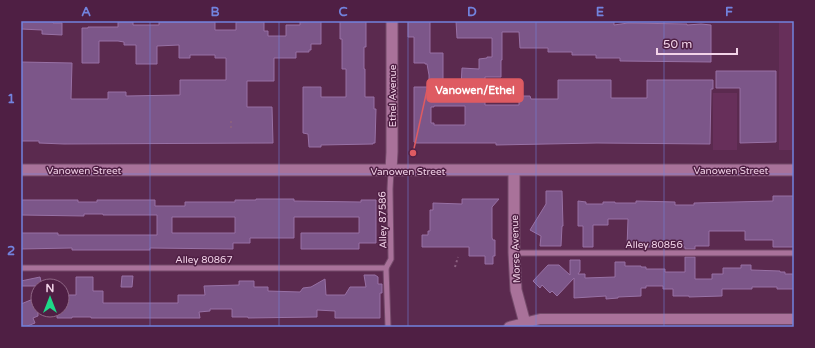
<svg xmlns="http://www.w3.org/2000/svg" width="815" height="348" viewBox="0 0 815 348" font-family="'Varela Round',sans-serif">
	<rect width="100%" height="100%" fill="#5b2a4f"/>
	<g fill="#672f5a">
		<rect x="779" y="21" width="15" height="129"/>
		<rect x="713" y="93" width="24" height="57"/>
	</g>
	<g fill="#7c5689" stroke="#9871a5" fill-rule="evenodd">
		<polygon points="21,21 53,21 53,23 62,23 62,35 42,34 42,30 21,29"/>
		<polygon points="321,21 321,44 311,44 311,50 309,50 309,52 296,52 296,58 274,58 274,81 247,81 247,107 272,107 273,143 64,144 39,143 39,141 21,141 21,62 72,63 71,99 108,99 108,92 126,92 126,96 180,95 180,80 226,80 226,58 215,58 215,55 190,55 190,58 179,58 179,45 157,46 157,64 136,64 136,45 124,45 124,42 118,41 99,41 99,63 82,63 82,28 88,28 88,27 118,27 118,22 133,22 133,25 159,25 159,22 215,22 215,30 236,30 236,22 264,22 264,31 268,31 268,36 286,36 286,25 300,25 300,22"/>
		<polygon points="340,21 366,21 366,47 364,47 364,69 365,69 365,97 374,97 374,109 376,109 375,143 373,143 373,144 321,145 321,147 309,147 308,134 303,133 303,87 321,87 321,97 346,97 346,69 342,69 342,39 340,39"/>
		<path d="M408,21H430V53H443V87H461L462,68L479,69V59L487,58V57H492V38H457L456,21H614V25L628,23L687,24V25L701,24L711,25V62L620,61V58H596V55H572V52H548V48H520L519,32H502V60H501V77H485V105H519V96H530L531,99H558V80H611V98H647V80H713V89H711L710,144L597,143L496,145V143H416L414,142V87H429V75L427,64H425V63H414V37H408ZM434,106H465V125H434V123H431V107H434Z"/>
		<polygon points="716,71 776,71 776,142 740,143 740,88 716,88"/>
		<polygon points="546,191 562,191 563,226 562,226 561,246 540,246 541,236 530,230 546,204"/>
		<polygon points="773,196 794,196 794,247 773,247 773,240 745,240 745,231 709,231 709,246 695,246 695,249 685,249 685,247 627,247 628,219 608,219 608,225 593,225 593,247 583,247 583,226 578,226 578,201 586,202 586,204 603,204 603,202 615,202 615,203 636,203 636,201 675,202 675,205 694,205 694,203 773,201"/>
		<path d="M256,199H294V201L361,202V200H376V243H359V249H301V233H359V217H294V238H250V243H233V249L150,248V250H72V248L21,249V233H58V235H157V215H103V214H84V216L21,215L22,200H78V202H97V200H155V206H185V202H235V200H256ZM172,217H235V233H172Z"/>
		<polygon points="462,199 499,199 492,207 492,238 493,240 495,240 495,256 493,256 493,264 485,264 485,256 469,256 469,247 422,247 422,235 428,235 428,231 430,231 430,210 433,210 433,203 462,204"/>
		<polygon points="685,257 695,257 695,279 712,279 712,274 723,274 723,268 741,268 741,265 751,265 751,270 780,271 780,272 785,272 785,274 793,274 794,289 777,289 777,287 752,287 752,289 722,289 722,296 689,297 689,296 673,296 673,289 663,289 663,286 646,286 646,288 641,288 641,296 618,297 618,298 606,299 606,296 574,298 574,278 557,296 552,291 550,293 542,285 540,288 533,281 548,265 559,265 570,275 570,260 580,260 580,271 578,274 585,274 585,278 615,277 615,262 625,262 625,266 641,266 641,267 646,267 646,269 665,269 665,272 685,272"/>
		<polygon points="364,275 375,275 378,277 378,284 382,284 382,293 380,293 380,318 335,318 335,311 317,310 317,317 248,318 248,317 232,317 232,309 210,309 210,311 199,312 200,318 91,318 91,317 72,317 72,318 57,318 57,310 62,310 62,295 76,295 76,277 93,277 93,291 103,291 103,303 178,303 178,295 205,295 204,286 239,285 239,281 254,281 254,287 268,287 268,291 300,292 303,288 311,287 325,279 326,295 345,295 350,287 366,287"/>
		<polygon points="122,276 133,276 132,287 121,287"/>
		<polygon points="40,277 42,286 21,286 21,281"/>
		<polygon points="38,297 38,316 33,318 35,323 25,327 21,327 21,304"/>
	</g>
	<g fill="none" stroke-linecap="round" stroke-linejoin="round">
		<defs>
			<g id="service">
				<polyline points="514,253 794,253"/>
				<polyline points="21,268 386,268"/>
				<polyline points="388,327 386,268 391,259 390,189 391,170"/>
			</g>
			<polyline id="minor" points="509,327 540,319 794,319"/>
			<g id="tertiary">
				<polyline points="391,170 392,152 392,21"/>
				<polyline points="514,171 514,253 516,290 526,327"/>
			</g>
			<polyline id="secondary" points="21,170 794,170"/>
		</defs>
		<use href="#service" stroke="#744a6a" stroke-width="7"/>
		<use href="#minor" stroke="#744a6a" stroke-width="12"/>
		<use href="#tertiary" stroke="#744a6a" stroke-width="13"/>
		<use href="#secondary" stroke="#744a6a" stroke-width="13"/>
		<g stroke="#8a5f7f" stroke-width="2" stroke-dasharray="2 3" stroke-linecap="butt">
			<polyline points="231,121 231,129"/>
			<polyline points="455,267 458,257"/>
		</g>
		<use href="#service" stroke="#a9729a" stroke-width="5"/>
		<use href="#minor" stroke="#a9729a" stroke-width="10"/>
		<use href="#tertiary" stroke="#a9729a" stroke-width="11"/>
		<use href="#secondary" stroke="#a9729a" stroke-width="11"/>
	</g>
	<path fill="none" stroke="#7283de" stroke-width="1" stroke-opacity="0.55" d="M150,21V327M279,21V327M408,21V327M536,21V327M664,21V327M21,174H794"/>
	<g text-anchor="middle" stroke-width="3" stroke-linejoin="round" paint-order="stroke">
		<g font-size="10" fill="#f2d3e8" stroke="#4f1f44">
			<text transform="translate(392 96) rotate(-90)" y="4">Ethel Avenue</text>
			<text x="84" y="174">Vanowen Street</text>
			<text x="731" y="174">Vanowen Street</text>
			<text x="408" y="175">Vanowen Street</text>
			<text transform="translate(382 220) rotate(-91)" y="4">Alley 87586</text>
			<text x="654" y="248">Alley 80856</text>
			<text transform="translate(515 249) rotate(-92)" y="4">Morse Avenue</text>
			<text x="204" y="263">Alley 80867</text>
		</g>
	</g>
	<path fill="none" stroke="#de5b62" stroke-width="1.5" d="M413 153L427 90"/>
	<circle fill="#de5b62" stroke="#4f1f44" stroke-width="1.5" cx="413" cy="153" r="4"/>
	<rect fill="#de5b62" stroke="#de5b62" stroke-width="1.5" x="427" y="79" width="96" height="23" rx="4"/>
	<g font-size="11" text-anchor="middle" font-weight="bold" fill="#fff">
		<text x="475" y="94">Vanowen/Ethel</text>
	</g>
	<rect width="815" height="348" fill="none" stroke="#4f1f44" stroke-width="44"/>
	<g transform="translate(50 298)"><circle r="19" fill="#4f1f44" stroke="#906786"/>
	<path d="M0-3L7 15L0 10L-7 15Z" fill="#1ed888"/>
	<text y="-6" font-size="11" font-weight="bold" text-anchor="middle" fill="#f2d3e8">N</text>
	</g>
	<path d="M657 48v6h80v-6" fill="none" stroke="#f2d3e8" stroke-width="2"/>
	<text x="663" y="48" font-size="12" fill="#f2d3e8" stroke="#4f1f44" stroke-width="3" paint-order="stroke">50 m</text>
	<rect x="22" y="22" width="771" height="304" fill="none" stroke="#7283de" stroke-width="1.5"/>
	<g font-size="13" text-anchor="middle" font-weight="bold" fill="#7283de">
		<text x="86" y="16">A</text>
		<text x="215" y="16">B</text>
		<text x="343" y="16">C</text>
		<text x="472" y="16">D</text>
		<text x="600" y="16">E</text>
		<text x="729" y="16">F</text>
		<text x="11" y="103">1</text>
		<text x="11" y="255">2</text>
	</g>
</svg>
